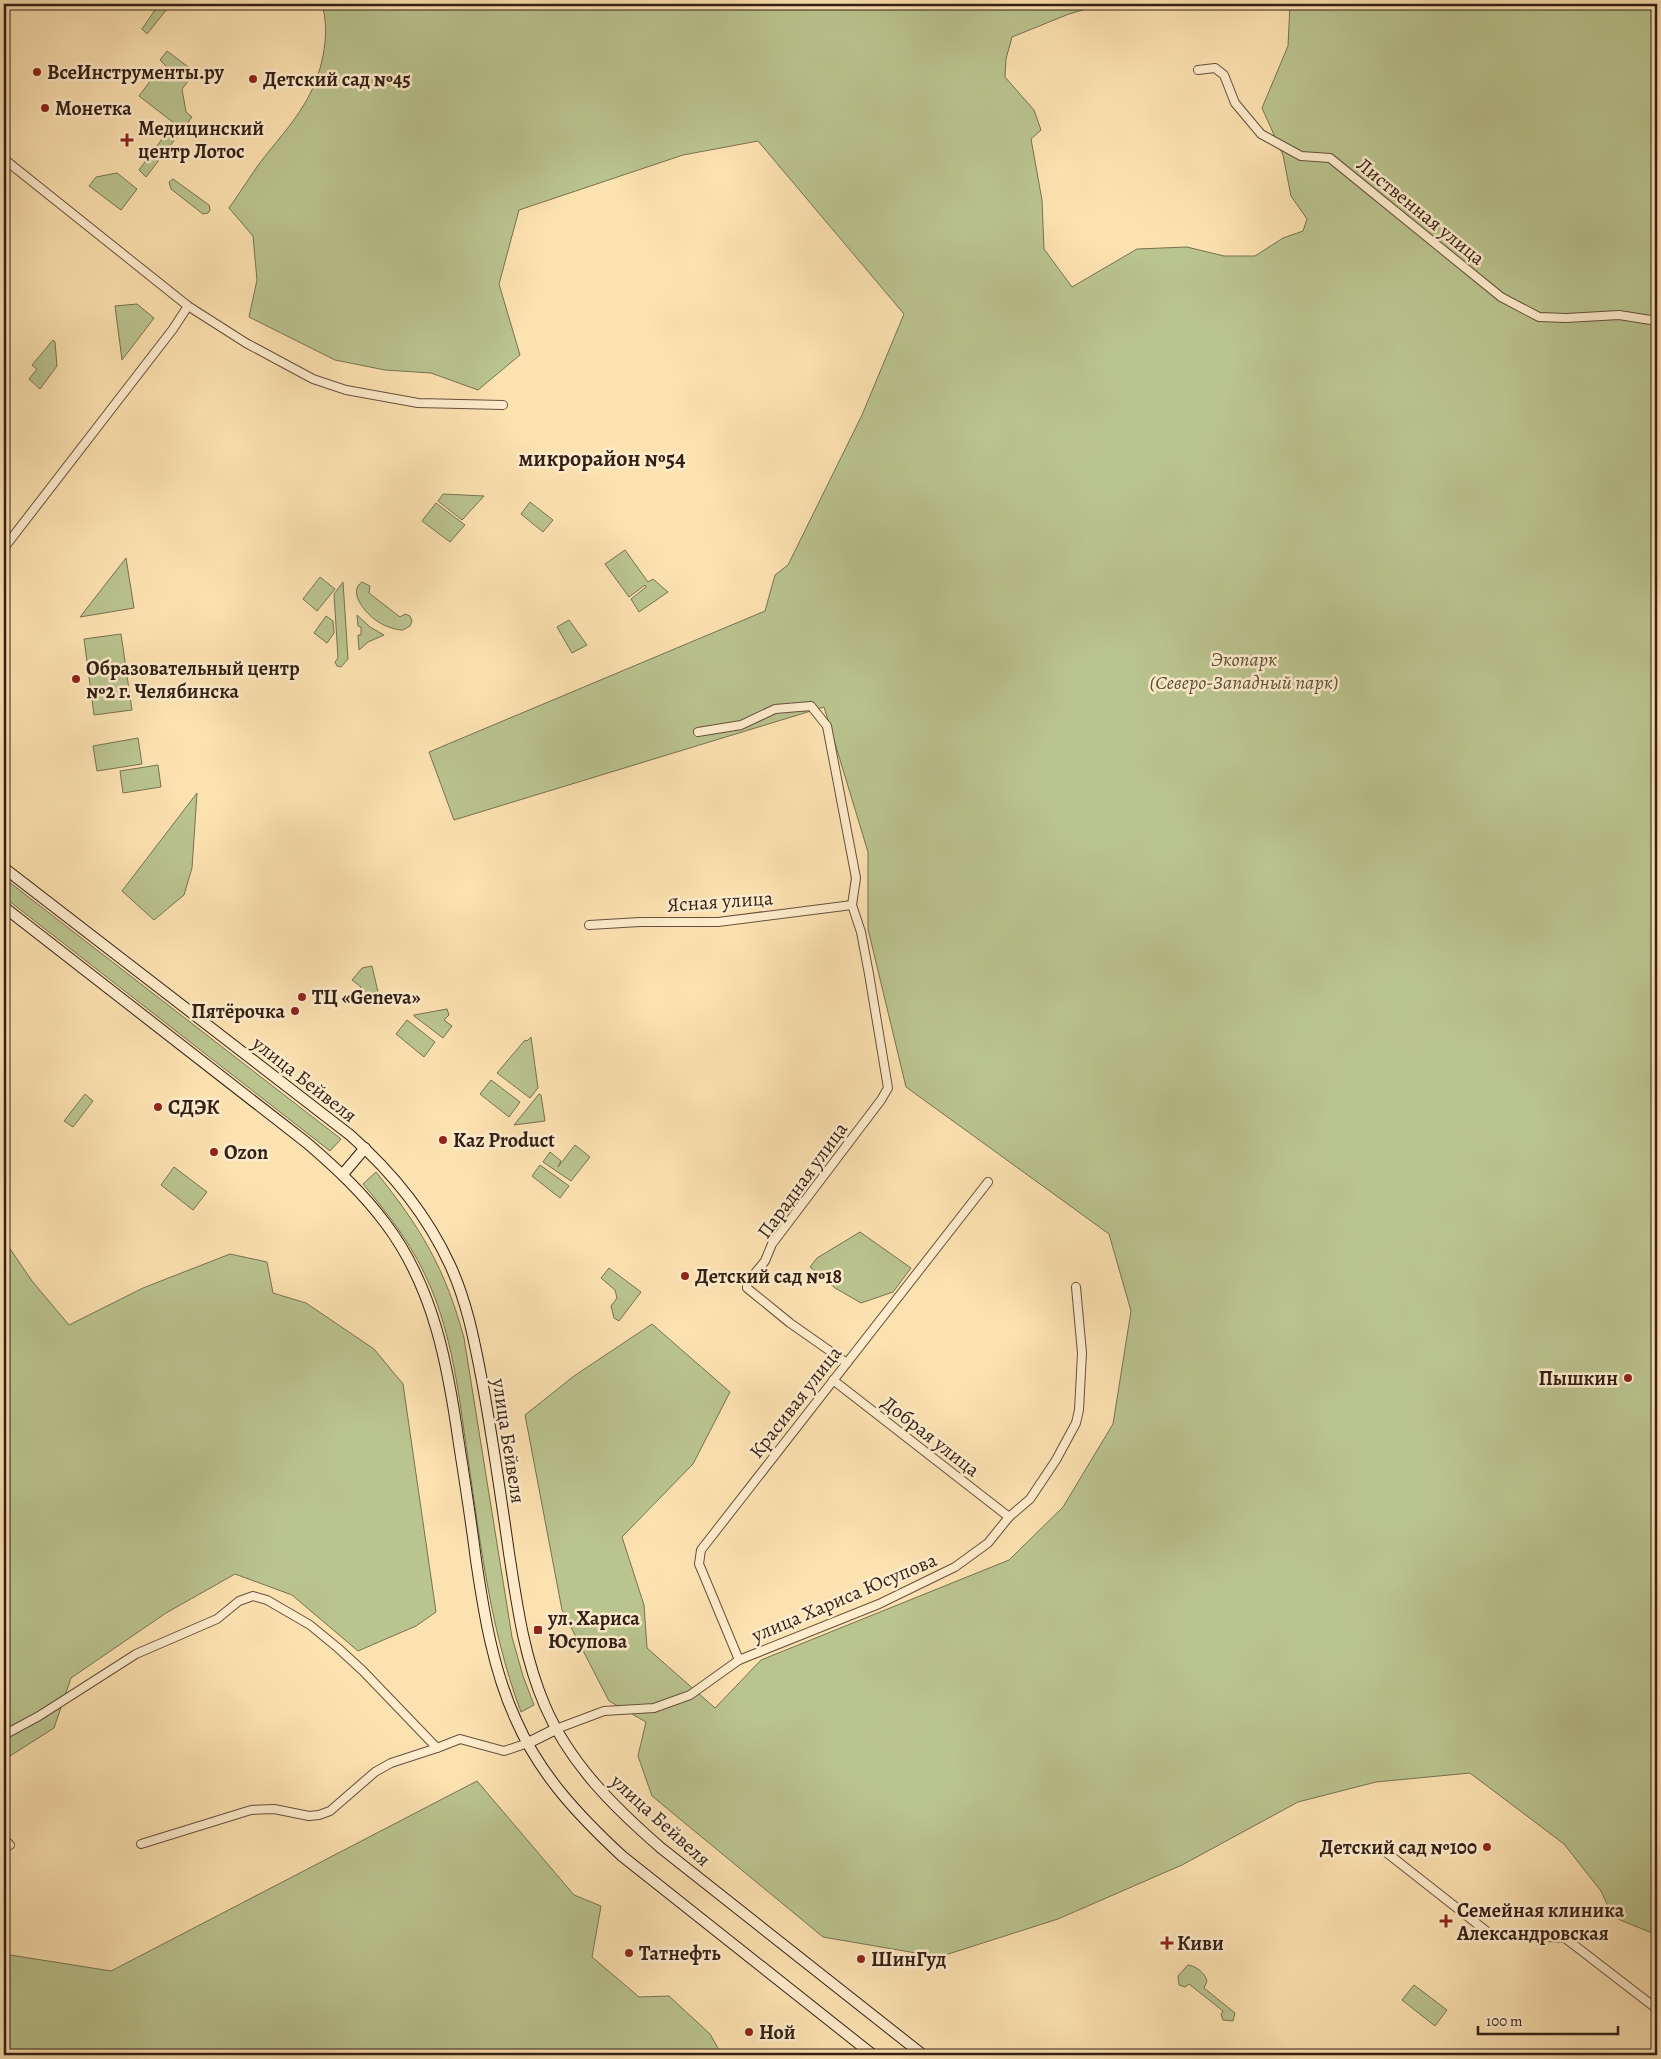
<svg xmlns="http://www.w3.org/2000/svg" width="1661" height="2059" viewBox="0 0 1661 2059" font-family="Alegreya,serif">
	<rect width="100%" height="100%" fill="#fde2b1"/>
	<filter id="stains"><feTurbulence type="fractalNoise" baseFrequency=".004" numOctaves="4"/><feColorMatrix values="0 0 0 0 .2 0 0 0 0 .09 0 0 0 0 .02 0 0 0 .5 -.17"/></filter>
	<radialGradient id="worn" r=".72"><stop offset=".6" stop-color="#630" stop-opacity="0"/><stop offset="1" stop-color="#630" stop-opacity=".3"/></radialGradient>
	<g fill="#bac48f" stroke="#767252">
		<polygon points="159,4 171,4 147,34 142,29"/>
		<path d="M322,4H1103L1069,14L1012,37L1006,59L1005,77L1034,110L1041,130L1031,139L1042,200L1044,249L1072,287L1137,249L1187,247L1224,256H1255L1283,238L1303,231L1307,219L1291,196L1283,155L1262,108L1288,46L1290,4H1657V1932L1652,1933L1613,1917L1601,1891L1564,1844L1470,1773L1376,1782L1298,1802L1182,1865L1058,1919L939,1957L823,1937L652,1796L638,1756L646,1722L609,1701L562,1610L525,1415L574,1376L652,1324L730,1392L693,1464L622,1537L644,1605L647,1648L715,1708L761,1660L1009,1560L1063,1507L1113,1424L1131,1311L1109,1234L906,1087L868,929V852L824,707L454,820L429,752L765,611L775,575L788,565L862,415L904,314L758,141L683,155L519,210L499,284L520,355L478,390L431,373L385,370L335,360L249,317L257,280L253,236L229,208C239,194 249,178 259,164C274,144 293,124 305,103C322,75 331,35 322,4Z"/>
		<polygon points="167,51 195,72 182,89 186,112 192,117 146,177 139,170 174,123 139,96 157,72 161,75 167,67 160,60"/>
		<polygon points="117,173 137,189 121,210 89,186 96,177"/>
		<polygon points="173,179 209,205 210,210 208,213 203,214 171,189 169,182"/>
		<polygon points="137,304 154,318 122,360 115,306"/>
		<polygon points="53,340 55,342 57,366 40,389 29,379 37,369 32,365"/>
		<polygon points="443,494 484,496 462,520 438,501"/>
		<polygon points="530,502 553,520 543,532 521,514"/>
		<polygon points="436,503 465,525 450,542 422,521"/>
		<polygon points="625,550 648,582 653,579 668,592 639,612 631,599 646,587 645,585 629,597 605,564"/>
		<polygon points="126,558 134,608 80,617"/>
		<polygon points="320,577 335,589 317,611 303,599"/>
		<polygon points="343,582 348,659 341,667 337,666 335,662 338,658 334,594"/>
		<path d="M362,582L370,586L369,593L400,617L405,614L410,616L412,621L410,626L403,630C395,630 384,626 377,621C366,614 347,592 362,582Z"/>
		<polygon points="357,615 370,627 384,635 368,642 359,650 358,635 361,635 361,627 358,626"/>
		<polygon points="326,616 333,621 334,633 327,643 314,633"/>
		<polygon points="569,620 587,645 572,653 557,627"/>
		<polygon points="121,634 132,710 94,715 84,639"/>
		<polygon points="138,738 142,764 97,771 93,746"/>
		<polygon points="158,765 161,787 123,793 120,771"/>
		<polygon points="197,793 192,868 184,895 154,920 122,891"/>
		<polygon points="4,878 341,1139 330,1151 4,897"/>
		<polygon points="372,966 378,992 369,993 361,1004 353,998 361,987 352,980 362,968"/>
		<polygon points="447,1009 449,1015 444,1020 452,1026 443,1038 414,1016 414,1015"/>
		<polygon points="407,1020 435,1042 424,1057 396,1034"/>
		<polygon points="531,1037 538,1088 530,1098 497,1073 525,1040 527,1041"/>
		<polygon points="491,1080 520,1102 509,1117 480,1094"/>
		<polygon points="85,1094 93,1101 73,1127 64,1121"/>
		<polygon points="539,1094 541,1095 545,1121 514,1125"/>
		<polygon points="575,1145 590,1157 571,1181 543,1162 550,1152 561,1161 558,1167"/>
		<polygon points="540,1165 569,1186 560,1198 532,1176"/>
		<polygon points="174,1167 207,1192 193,1210 161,1185"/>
		<path d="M376,1172C421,1228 445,1268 464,1338L512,1637L523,1676L534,1705L521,1712C488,1624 479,1530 465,1438C458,1387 451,1336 431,1288C415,1249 390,1216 363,1184Z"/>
		<polygon points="860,1232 911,1268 893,1292 861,1303 835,1288 810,1267 817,1258"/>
		<polygon points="4,1240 32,1281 69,1325 143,1288 230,1254 267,1262 273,1293 306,1303 374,1349 403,1384 436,1612 416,1626 358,1651 292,1595 235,1574 166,1613 71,1678 54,1728 10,1756 4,1753"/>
		<polygon points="609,1268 641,1292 619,1321 614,1318 611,1306 617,1298 615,1290 601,1278"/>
		<polygon points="477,1781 574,1895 601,1906 592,1957 639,1997 669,1996 710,2034 722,2055 4,2055 4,1954 111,1971"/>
		<path d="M1188,1965C1196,1966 1205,1973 1207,1981L1204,1988L1235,2013L1233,2021L1223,2020L1221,2014L1223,2011L1189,1984L1185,1987L1179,1985L1178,1976Z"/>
		<polygon points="1414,1985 1447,2010 1435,2026 1402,2000"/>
	</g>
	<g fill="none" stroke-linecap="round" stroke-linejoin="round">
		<defs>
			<g id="minor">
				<polyline points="1198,70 1215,68 1224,75 1235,103 1261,134 1301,156 1330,158 1501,297 1539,317 1566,318 1619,315 1657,321"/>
				<polyline points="4,159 188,306 246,343 313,379 346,390 418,403 503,405"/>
				<polyline points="4,548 173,329 188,306"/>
				<polyline points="698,732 741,725 775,709 811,706 827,726 856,878 852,905 861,932 869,974 888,1088 881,1100 772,1244 765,1261 747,1283 747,1288 790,1323 847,1363"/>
				<polyline points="589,925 640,922 718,922 852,905"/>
				<polyline points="833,1380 1009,1517"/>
				<polyline points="739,1660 702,1571 699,1564 701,1550 988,1182"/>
				<polyline points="556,1729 604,1711 654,1708 690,1695 739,1660 879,1604 955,1567 988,1543 1009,1517 1030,1499 1056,1460 1076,1423 1079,1410 1082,1353 1076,1287"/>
				<polyline points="4,1735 39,1716 136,1654 217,1619 239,1601 253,1596 267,1600 310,1625 338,1648 363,1671 437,1748 460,1739 504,1751 528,1743"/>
				<polyline points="4,1839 10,1845"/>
				<polyline points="141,1844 251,1810 274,1809 309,1816 319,1815 330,1811 375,1772 391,1763 437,1748"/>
				<polyline points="1387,1853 1490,1934 1565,1938 1657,2009"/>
			</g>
			<g id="secondary">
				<path d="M4,868L350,1135C392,1172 427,1215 450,1265C468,1304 475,1345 483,1386C493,1441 501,1497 509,1553C517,1605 524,1657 545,1706C570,1764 614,1807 661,1848L923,2055"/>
				<path d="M4,907L307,1143C336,1168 363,1193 386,1224C434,1288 448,1366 459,1444C465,1482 471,1521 476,1560C484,1614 493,1670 516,1720C540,1775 579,1816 622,1856L873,2055"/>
				<polyline points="343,1174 365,1148"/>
				<polyline points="528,1743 556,1729"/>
			</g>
		</defs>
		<use href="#minor" stroke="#66503d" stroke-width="10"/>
		<use href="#secondary" stroke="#331f16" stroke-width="12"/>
		<use href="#minor" stroke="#feeccc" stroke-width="8"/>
		<use href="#secondary" stroke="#feeccc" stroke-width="10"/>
	</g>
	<g fill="#8f2418" stroke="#feeccc" stroke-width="2">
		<circle cx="37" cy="72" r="5"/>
		<circle cx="253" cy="79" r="5"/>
		<circle cx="45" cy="108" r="5"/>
		<path d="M124.5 132.5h5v5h5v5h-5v5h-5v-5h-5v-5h5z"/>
		<circle cx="76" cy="679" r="5"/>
		<circle cx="302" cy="997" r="5"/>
		<circle cx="295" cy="1011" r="5"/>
		<circle cx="158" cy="1107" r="5"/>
		<circle cx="443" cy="1140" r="5"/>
		<circle cx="214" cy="1152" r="5"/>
		<circle cx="685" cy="1276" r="5"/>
		<circle cx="1628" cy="1378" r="5"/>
		<rect x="533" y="1625" width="10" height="10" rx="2.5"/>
		<circle cx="1487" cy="1847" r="5"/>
		<path d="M1443.5 1913.5h5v5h5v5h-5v5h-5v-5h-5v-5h5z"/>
		<path d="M1164.5 1935.5h5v5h5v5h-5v5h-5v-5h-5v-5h5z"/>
		<circle cx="629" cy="1953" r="5"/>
		<circle cx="861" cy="1959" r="5"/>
		<circle cx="749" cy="2032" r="5"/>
	</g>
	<g text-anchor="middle" stroke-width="5" stroke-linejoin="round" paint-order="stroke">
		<g font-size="20" font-weight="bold" fill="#331f16" stroke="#feeccc" text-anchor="start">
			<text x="47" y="79">ВсеИнструменты.ру</text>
			<text x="263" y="86">Детский сад №45</text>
			<text x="55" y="115">Монетка</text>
			<text x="138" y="135">Медицинский<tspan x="138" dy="23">центр Лотос</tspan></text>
			<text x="86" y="675">Образовательный центр<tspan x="86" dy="23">№2 г. Челябинска</tspan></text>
			<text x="312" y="1004">ТЦ «Geneva»</text>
			<text x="285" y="1018" text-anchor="end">Пятёрочка</text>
			<text x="168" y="1114">СДЭК</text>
			<text x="453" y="1147">Kaz Product</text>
			<text x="224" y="1159">Ozon</text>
			<text x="695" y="1283">Детский сaд №18</text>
			<text x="1618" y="1385" text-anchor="end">Пышкин</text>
			<text x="548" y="1625">ул. Хариса<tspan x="548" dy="23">Юсупова</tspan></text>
			<text x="1477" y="1854" text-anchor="end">Детский сад №100</text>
			<text x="1457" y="1917">Семейная клиника<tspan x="1457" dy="23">Александровская</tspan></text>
			<text x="1177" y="1950">Киви</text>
			<text x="639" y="1960">Татнефть</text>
			<text x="871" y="1966">ШинГуд</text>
			<text x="759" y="2039">Ной</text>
		</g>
		<g font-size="20" fill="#331f16" stroke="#feeccc">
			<text transform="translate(1421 211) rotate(39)" y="7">Лиственная улица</text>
			<text transform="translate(720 901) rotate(-4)" y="7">Ясная улица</text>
			<text transform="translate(305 1079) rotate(38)" y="7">улица Бейвеля</text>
			<text transform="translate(802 1180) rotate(-54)" y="7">Парадная улица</text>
			<text transform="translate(795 1402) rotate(-52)" y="7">Красивая улица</text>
			<text transform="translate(931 1436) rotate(38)" y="7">Добрая улица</text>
			<text transform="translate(509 1441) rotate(81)" y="7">улица Бейвеля</text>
			<text transform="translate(844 1597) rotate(-23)" y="7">улица Хариса Юсупова</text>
			<text transform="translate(661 1820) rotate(42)" y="7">улица Бейвеля</text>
		</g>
		<g font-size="20" font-style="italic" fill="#5c513a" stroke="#feeccc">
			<text x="1244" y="666">Экопарк<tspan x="1244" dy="23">(Северо-Западный парк)</tspan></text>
		</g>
		<g font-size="22" font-weight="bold" fill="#331f16" stroke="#feeccc">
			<text x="602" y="466">микрорайон №54</text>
		</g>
	</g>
	<rect width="1661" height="2059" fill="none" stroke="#fde2b1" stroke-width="20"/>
	<rect x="5" y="5" width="1651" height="2049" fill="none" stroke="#331f16" stroke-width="2.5"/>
	<rect x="10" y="10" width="1641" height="2039" fill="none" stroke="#331f16"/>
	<path d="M1478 2026v8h140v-8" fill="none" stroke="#331f16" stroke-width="2.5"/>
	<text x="1486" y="2026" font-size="15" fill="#331f16" stroke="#feeccc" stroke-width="4" paint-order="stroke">100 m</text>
	<rect width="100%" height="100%" filter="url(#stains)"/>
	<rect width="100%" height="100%" fill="url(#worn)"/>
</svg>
